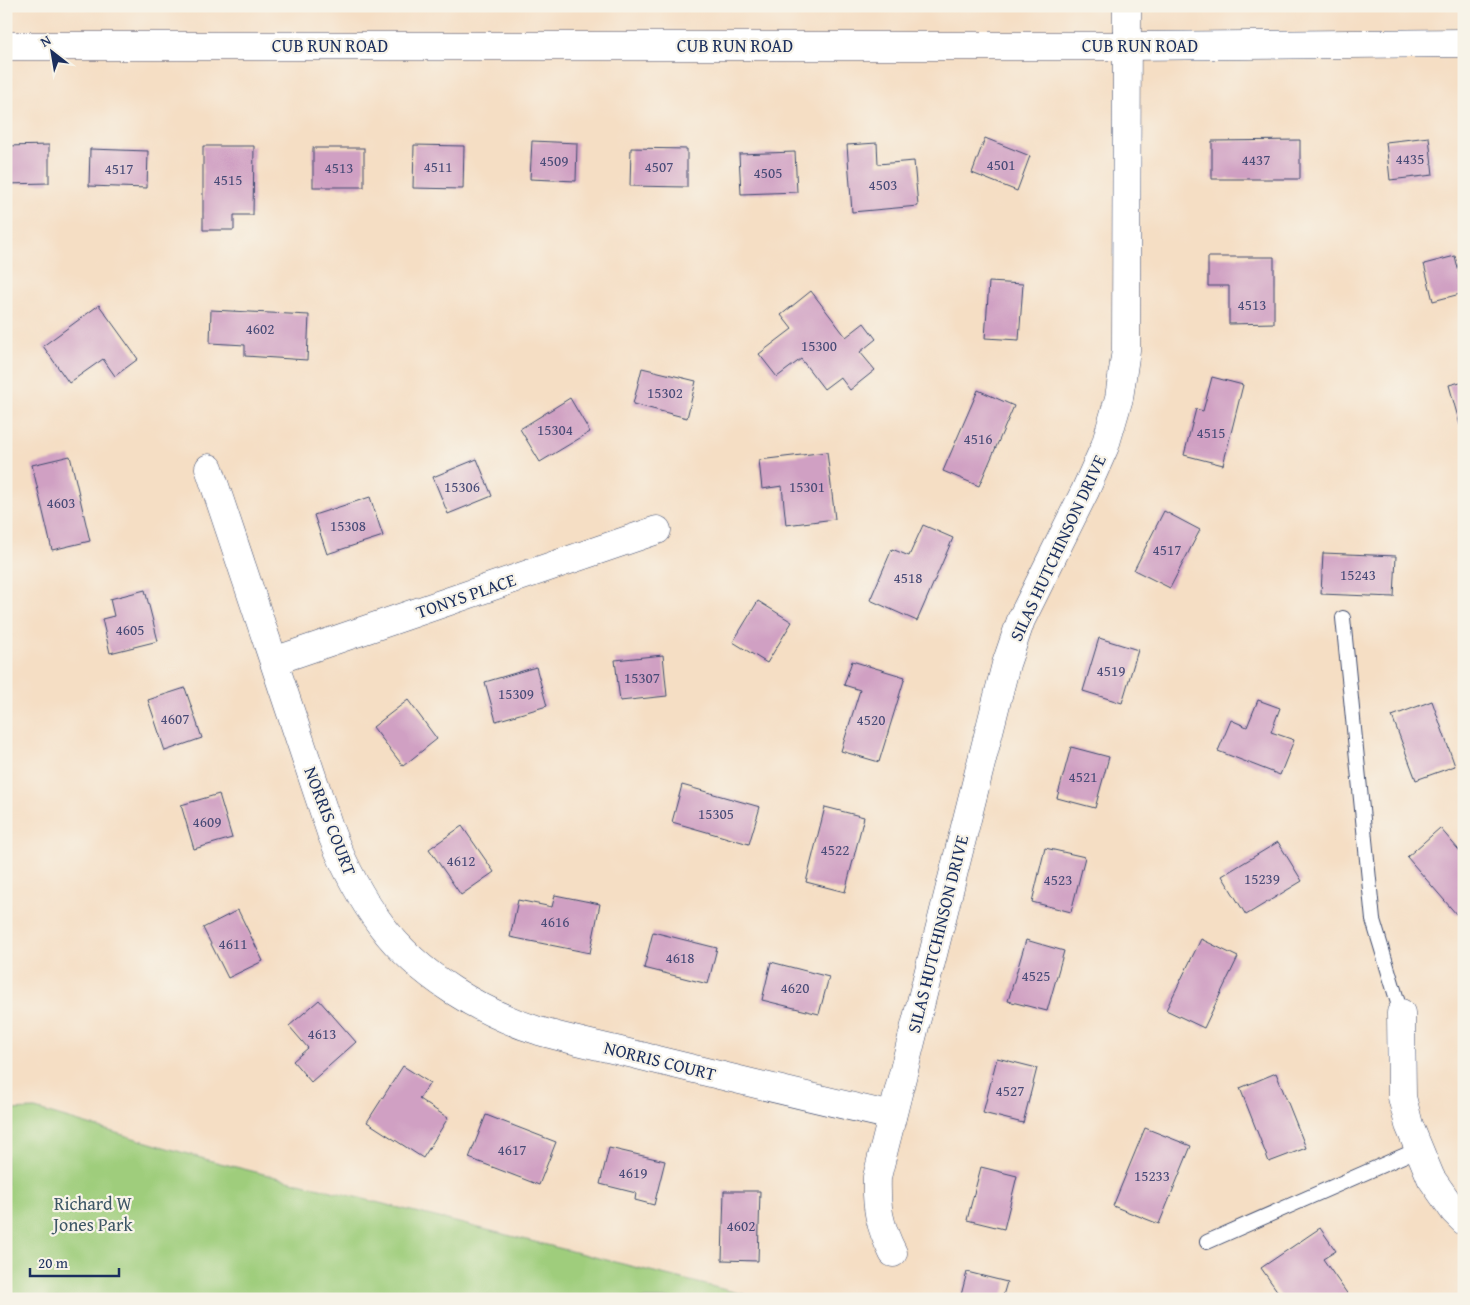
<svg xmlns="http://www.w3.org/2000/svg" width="1470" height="1305" viewBox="0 0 1470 1305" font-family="'Gentium Book Plus',serif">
	<rect width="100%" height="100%" fill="#f7f3e8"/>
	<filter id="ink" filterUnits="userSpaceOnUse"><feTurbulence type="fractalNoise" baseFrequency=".02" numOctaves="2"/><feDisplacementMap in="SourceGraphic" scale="10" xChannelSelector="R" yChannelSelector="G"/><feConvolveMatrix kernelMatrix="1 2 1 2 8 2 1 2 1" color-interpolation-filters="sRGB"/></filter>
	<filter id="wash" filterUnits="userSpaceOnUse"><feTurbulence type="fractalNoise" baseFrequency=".0096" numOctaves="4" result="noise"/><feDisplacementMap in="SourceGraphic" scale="20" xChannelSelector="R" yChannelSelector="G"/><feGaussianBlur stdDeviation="1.12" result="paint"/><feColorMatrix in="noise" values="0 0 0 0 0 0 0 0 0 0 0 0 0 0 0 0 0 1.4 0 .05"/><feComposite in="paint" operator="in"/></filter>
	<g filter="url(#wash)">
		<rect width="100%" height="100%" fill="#f5dec4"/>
		<polygon fill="#9fcd7b" stroke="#5d7e6c" points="35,1109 208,1160 762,1299 6,1299 6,1110"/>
		<g id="blocks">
			<g fill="#d0a0c3">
				<polygon points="1429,137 1433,175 1390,180 1386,142"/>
				<polygon points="985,138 1030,156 1017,191 972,173"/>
				<polygon points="1300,140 1300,179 1212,179 1212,141"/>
				<polygon points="532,141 577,143 576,181 530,179"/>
				<polygon points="877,143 878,164 914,161 918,206 852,212 847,145"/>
				<polygon points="49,145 49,183 6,184 6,146"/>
				<polygon points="414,145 464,146 463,189 413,188"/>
				<polygon points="203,146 254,146 253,215 234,215 234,230 203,230"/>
				<rect x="313" y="148" width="51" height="39"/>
				<polygon points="631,148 687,149 687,187 630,186"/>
				<polygon points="90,149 148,151 147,188 89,186"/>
				<polygon points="795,152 797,192 741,194 739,154"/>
				<polygon points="1455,256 1464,293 1433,301 1424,264"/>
				<polygon points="1208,257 1274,257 1274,323 1229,324 1229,286 1208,286"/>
				<polygon points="989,282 1023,284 1019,340 985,338"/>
				<polygon points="811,291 846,337 864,323 876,339 860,352 875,370 850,390 840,377 824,389 801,359 777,377 759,354 792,329 781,315"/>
				<polygon points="99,305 138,359 115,376 103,359 69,383 43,346"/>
				<polygon points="211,310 309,315 307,360 245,356 245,345 210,343"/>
				<polygon points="642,368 696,381 687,418 633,404"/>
				<polygon points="1212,377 1243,385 1223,465 1184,455 1196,409 1203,411"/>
				<polygon points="1464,381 1464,424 1460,425 1449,385"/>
				<polygon points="978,390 1014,406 979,486 943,471"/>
				<polygon points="570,398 590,432 540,462 520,429"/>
				<polygon points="827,452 835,519 786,525 782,486 762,489 759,460"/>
				<polygon points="70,456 90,541 52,550 32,465"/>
				<polygon points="477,459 492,496 448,514 433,477"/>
				<polygon points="370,497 383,536 327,554 314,515"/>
				<polygon points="1164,511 1200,530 1170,588 1134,570"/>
				<polygon points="923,525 953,538 917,621 870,600 892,549 909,556"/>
				<polygon points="1323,553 1396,556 1394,597 1321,594"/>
				<polygon points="145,590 158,641 110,653 102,619 114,616 110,599"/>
				<polygon points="758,601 792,622 767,663 733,642"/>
				<polygon points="1099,638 1138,650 1122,703 1083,691"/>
				<polygon points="663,655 667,696 620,701 615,660"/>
				<polygon points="852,661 905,677 879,762 841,751 860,690 844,685"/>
				<polygon points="536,667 547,706 496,721 485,682"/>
				<polygon points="185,688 202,738 165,751 148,700"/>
				<polygon points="408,700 437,739 403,766 373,727"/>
				<polygon points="1258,700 1280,708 1271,732 1294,740 1280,775 1218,751 1231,720 1247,727"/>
				<polygon points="1432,701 1455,766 1416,780 1392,716"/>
				<polygon points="1071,747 1109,757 1095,808 1057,798"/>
				<polygon points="682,785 760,807 749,844 672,822"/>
				<polygon points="219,794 232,838 194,849 181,805"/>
				<polygon points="825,807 864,817 845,892 806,882"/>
				<polygon points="462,826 494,872 461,895 429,849"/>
				<polygon points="1440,828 1464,856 1464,909 1457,915 1407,857"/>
				<polygon points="1278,842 1302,881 1246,915 1222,876"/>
				<polygon points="1045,848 1085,857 1071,912 1032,902"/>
				<polygon points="555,895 600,904 590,953 510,937 518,900 552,907"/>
				<polygon points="238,910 263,961 228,978 203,928"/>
				<polygon points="653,932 717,948 708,984 644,968"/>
				<polygon points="1201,939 1238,957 1204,1028 1166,1010"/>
				<polygon points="1026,940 1064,951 1047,1011 1008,1001"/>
				<polygon points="771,962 829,977 819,1014 762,1000"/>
				<polygon points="319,1000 356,1042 311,1082 293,1061 308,1048 289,1026"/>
				<polygon points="997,1058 1037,1068 1023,1123 983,1113"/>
				<polygon points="403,1066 430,1083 419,1099 448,1118 423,1158 367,1122"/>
				<polygon points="1276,1073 1306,1148 1269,1162 1240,1088"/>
				<polygon points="486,1115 556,1142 539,1185 469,1158"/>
				<polygon points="1145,1128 1191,1146 1159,1224 1113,1206"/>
				<polygon points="609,1148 665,1161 654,1205 635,1200 636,1193 600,1184"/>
				<polygon points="981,1167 1017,1176 1004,1229 967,1220"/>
				<polygon points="724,1191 760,1191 758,1261 722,1260"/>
				<polygon points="1320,1228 1336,1251 1323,1259 1351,1299 1283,1299 1261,1268"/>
				<polygon points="967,1272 1007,1282 1002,1299 960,1299"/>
			</g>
		</g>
	</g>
	<g filter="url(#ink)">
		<use href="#blocks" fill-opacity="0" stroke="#3c496d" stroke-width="1"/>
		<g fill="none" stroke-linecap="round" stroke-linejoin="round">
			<defs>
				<g id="lane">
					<polyline points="1343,618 1373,920 1401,1013"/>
					<polyline points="1207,1242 1419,1149"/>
				</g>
				<g id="street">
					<polyline points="6,46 1127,46 1464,43"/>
					<path d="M209,468L331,833C344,866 360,897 381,925C418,975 481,1013 539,1031C578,1042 618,1050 657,1060C735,1079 813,1098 892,1116"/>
					<polyline points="274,661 657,530"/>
					<polyline points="1401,1013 1402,1097 1409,1125 1431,1178 1454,1211 1464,1221"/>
					<path d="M893,1253C879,1225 876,1207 877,1177L1006,664L1021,620L1085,491L1105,446L1119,398L1126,350L1127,6"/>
				</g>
			</defs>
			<use href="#lane" stroke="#3c496d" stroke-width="16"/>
			<use href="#street" stroke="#3c496d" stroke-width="29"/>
			<use href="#lane" stroke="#fff" stroke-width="14"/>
			<use href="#street" stroke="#fff" stroke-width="28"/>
		</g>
	</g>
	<g text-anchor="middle" stroke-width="4.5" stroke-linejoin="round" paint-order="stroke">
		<g font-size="15" fill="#484b77">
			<text x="1410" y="164">4435</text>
			<text x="1256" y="165">4437</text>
			<text x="554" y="166">4509</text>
			<text x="1001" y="170">4501</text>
			<text x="438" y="172">4511</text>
			<text x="659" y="172">4507</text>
			<text x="339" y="173">4513</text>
			<text x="119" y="174">4517</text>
			<text x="768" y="178">4505</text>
			<text x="228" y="185">4515</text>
			<text x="883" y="190">4503</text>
			<text x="1252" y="310">4513</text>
			<text x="260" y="334">4602</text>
			<text x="819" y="351">15300</text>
			<text x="665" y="398">15302</text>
			<text x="555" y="435">15304</text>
			<text x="1211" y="438">4515</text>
			<text x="978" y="444">4516</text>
			<text x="462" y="492">15306</text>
			<text x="807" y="492">15301</text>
			<text x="61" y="508">4603</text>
			<text x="348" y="531">15308</text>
			<text x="1167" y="555">4517</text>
			<text x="1358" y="580">15243</text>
			<text x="908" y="583">4518</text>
			<text x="130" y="635">4605</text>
			<text x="1111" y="676">4519</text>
			<text x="642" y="683">15307</text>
			<text x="516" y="699">15309</text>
			<text x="175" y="724">4607</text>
			<text x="871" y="725">4520</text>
			<text x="1083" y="782">4521</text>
			<text x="716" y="819">15305</text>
			<text x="207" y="827">4609</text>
			<text x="835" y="855">4522</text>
			<text x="461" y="866">4612</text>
			<text x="1262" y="884">15239</text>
			<text x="1058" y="885">4523</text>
			<text x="555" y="927">4616</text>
			<text x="233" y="949">4611</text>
			<text x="680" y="963">4618</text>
			<text x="1036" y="981">4525</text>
			<text x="795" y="993">4620</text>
			<text x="322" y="1039">4613</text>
			<text x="1010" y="1096">4527</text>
			<text x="512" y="1155">4617</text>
			<text x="633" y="1178">4619</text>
			<text x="1152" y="1181">15233</text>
			<text x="741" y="1231">4602</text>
		</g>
		<g font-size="18" fill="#1b2f5e" stroke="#f7f3e8">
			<text x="330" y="52">CUB RUN ROAD</text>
			<text x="735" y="52">CUB RUN ROAD</text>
			<text x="1140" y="52">CUB RUN ROAD</text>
			<text transform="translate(1058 548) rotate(-65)" y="6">SILAS HUTCHINSON DRIVE</text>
			<text transform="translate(466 596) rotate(-19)" y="6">TONYS PLACE</text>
			<text transform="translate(330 821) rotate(69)" y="6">NORRIS COURT</text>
			<text transform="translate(938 934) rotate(-76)" y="6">SILAS HUTCHINSON DRIVE</text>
			<text transform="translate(660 1061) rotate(14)" y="6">NORRIS COURT</text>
		</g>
		<g font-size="18" fill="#3c5665" stroke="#f7f3e8">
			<text x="93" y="1210">Richard W<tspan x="93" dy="21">Jones Park</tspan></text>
		</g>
	</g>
	<rect width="1470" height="1305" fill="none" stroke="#f7f3e8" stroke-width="25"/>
	<g transform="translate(52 52) rotate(329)" stroke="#f7f3e8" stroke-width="4" paint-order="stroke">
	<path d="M0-4L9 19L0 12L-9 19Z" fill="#1b2f5e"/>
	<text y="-8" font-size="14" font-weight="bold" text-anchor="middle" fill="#1b2f5e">N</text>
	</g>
	<path d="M30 1268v8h89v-8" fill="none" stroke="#1b2f5e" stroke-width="2.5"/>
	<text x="38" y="1268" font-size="15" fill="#1b2f5e" stroke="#f7f3e8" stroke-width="4" paint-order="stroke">20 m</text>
</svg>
